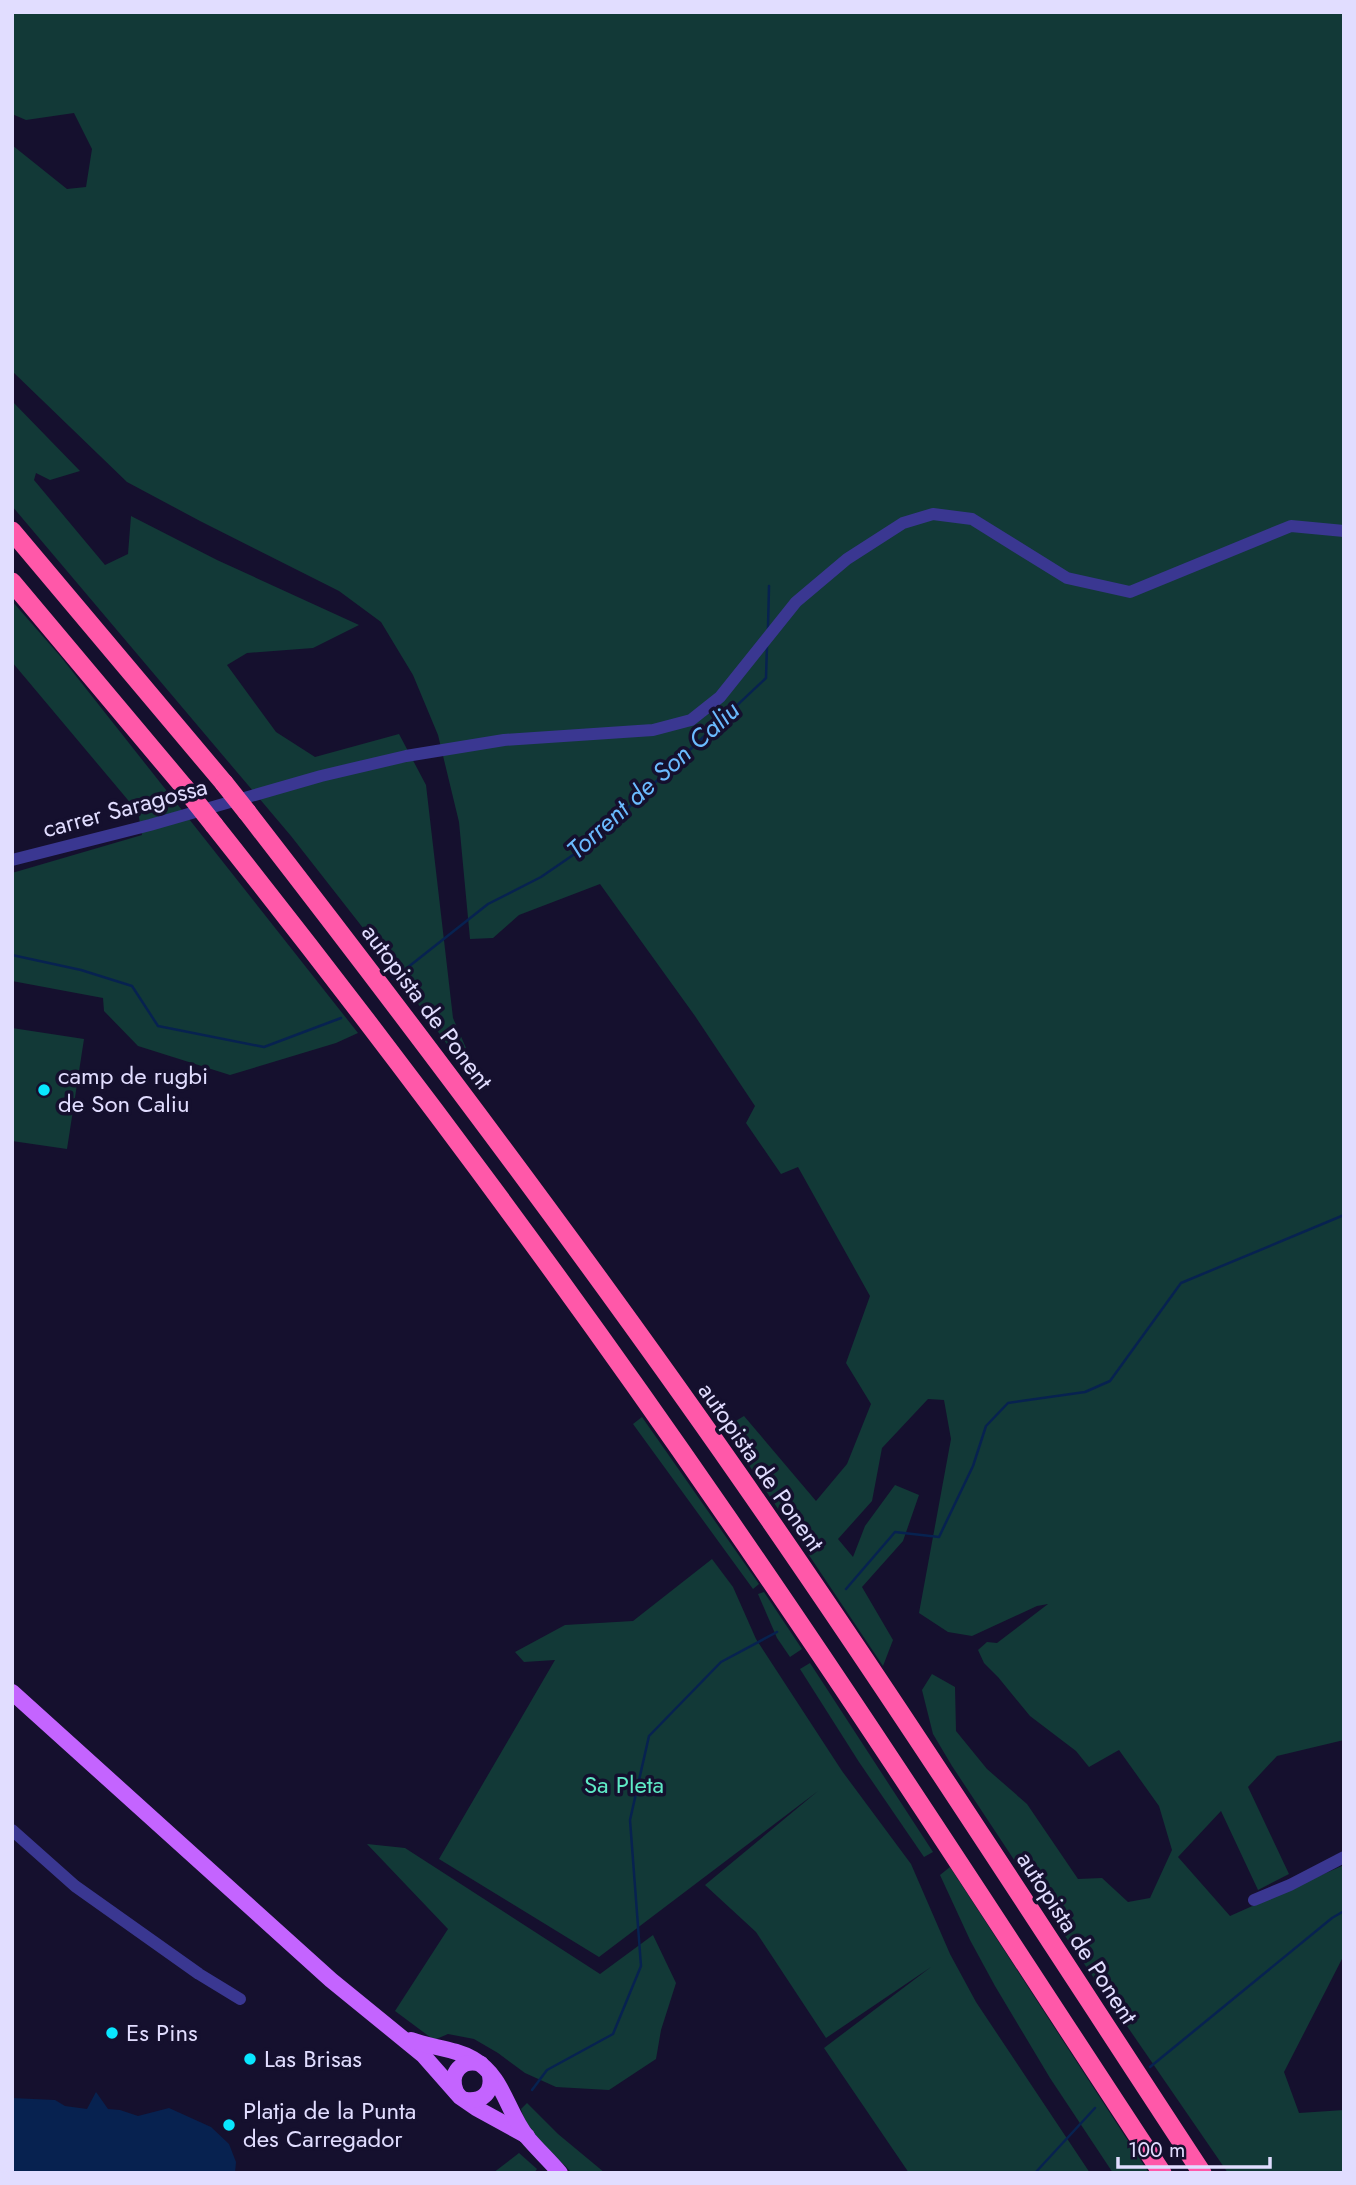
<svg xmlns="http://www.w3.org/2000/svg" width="1356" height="2185" viewBox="0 0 1356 2185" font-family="Jost,sans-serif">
	<rect width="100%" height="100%" fill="#15102e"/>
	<g fill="#123937">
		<polygon points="12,12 1344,12 1344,1740 1277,1756 1248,1787 1289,1874 1258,1890 1221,1811 1178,1857 1230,1916 1344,1865 1344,1955 1284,2072 1299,2113 1344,2110 1344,2173 1228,2173 1052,1917 952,1766 933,1734 922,1690 932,1674 955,1687 956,1731 987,1769 1027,1804 1078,1879 1102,1878 1128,1902 1150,1898 1172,1850 1159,1806 1119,1750 1089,1767 1076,1751 1030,1716 998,1677 984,1663 978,1650 987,1642 997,1643 1048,1604 1037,1606 972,1636 948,1632 919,1613 951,1439 944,1400 928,1399 882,1448 872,1501 838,1539 853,1557 865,1526 895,1485 919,1495 903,1541 862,1587 893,1640 883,1666 724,1428 744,1416 816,1501 847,1464 871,1404 846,1363 870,1296 798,1167 781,1174 746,1123 755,1106 695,1016 600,884 519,915 493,938 470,939 459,822 438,735 413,675 381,622 339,591 200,521 127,482 12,371 12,145 67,189 86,187 92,149 74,113 26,120 12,114"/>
		<polygon points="12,401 80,471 50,480 36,473 34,480 105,565 128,554 131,516 217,560 359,625 313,648 247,653 227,665 276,732 315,757 399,734 426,785 453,1018 466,1048 456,1057 374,942 291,836 12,506"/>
		<polygon points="12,601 61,657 358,1033 336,1043 230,1075 138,1046 104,1011 103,998 12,981 12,873 142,835 138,812 12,662"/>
		<polygon points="12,1028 84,1039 67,1149 12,1141"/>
		<polygon points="642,1417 759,1584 753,1589 633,1424"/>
		<polygon points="712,1559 733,1587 756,1639 842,1771 911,1864 950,1954 976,2002 1090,2173 909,2173 824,2048 931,1967 826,2038 756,1932 705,1885 818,1791 599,1957 439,1859 555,1660 524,1662 515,1652 565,1625 633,1621"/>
		<polygon points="764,1592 802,1649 790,1657 777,1638 758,1594"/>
		<polygon points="810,1663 933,1852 924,1857 859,1762 800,1669"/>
		<polygon points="367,1844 405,1848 600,1974 653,1935 676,1983 661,2030 656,2059 609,2090 556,2087 525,2073 498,2053 474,2039 448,2034 434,2040 395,2011 448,1929"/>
		<polygon points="950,1867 1149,2173 1113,2173 1050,2078 995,1986 970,1940 940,1875"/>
		<path d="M527,2103L558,2134L605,2173H572C555,2154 528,2134 521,2109Z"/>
		<polygon points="519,2153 537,2169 534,2173 493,2173"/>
	</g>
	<polygon fill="#072250" points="96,2092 108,2109 120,2110 138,2116 169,2108 211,2127 229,2144 236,2162 235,2173 12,2173 12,2098 55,2100 65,2106 87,2109"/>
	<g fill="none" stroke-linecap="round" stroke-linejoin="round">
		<g stroke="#072250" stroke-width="2.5">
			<polyline points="768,628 769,586"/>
			<polyline points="12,955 81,970 132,986 158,1026 264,1047 341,1018"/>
			<polyline points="393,979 488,904 541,877 592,842 766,678 767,645"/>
			<polyline points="846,1589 895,1532 939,1537 973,1466 986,1426 1008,1403 1085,1392 1110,1381 1181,1283 1344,1215"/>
			<polyline points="1150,2067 1332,1918 1344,1911"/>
			<polyline points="532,2090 547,2070 613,2034 641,1966 630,1820 649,1736 721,1662 777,1632"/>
			<polyline points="1035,2173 1095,2108"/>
		</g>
		<g stroke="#3a3791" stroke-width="12">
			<polyline points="12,860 150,825 321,776 406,756 504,740 653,730 691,720 720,697 796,602 847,559 903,523 933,514 972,519 1067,578 1130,592 1291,526 1344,531"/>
			<polyline points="12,1830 75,1886 199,1974 240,1999"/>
			<polyline points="1254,1900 1290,1885 1344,1857"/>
		</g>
		<g stroke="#c464ff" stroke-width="16">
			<polyline points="12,1692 331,1980 423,2055 460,2097 476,2108 527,2136"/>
			<path d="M411,2040C431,2048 454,2048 473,2059C504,2077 506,2110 527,2137C537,2149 550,2161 560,2173"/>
			<path d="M456,2092C448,2073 462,2058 481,2064"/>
			<path d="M466,2100C483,2102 493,2092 490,2075"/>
		</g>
		<g stroke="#ff58a9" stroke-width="19">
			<polyline points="12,531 224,783"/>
			<polyline points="12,582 184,787"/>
			<path d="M247,812C416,1030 582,1250 740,1477C899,1705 1049,1940 1202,2173"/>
			<path d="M214,825C391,1048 561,1276 722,1510C873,1728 1016,1951 1162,2173"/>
		</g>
		<g stroke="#ff58a9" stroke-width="19">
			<polyline points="224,783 247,812"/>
			<polyline points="184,787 214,825"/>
		</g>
	</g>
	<g fill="#09e7ff" stroke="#15102e" stroke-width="2.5">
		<circle cx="44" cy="1090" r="7"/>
		<circle cx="112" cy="2033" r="7"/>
		<circle cx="250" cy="2059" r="7"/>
		<circle cx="229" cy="2125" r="7"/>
	</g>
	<g text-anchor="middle" stroke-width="7" stroke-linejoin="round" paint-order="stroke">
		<g font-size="24" fill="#e1ddff" stroke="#15102e">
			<text transform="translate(125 808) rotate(-15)" y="8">carrer Saragossa</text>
			<text transform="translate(427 1007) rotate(53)" y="8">autopista de Ponent</text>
			<text transform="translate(761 1467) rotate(55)" y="8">autopista de Ponent</text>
			<text transform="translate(1077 1938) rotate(57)" y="8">autopista de Ponent</text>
		</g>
		<g font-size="24" fill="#e1ddff" stroke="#15102e" text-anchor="start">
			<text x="58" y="1084">camp de rugbi<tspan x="58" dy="28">de Son Caliu</tspan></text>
			<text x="126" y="2041">Es Pins</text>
			<text x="264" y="2067">Las Brisas</text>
			<text x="243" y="2119">Platja de la Punta<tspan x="243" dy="28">des Carregador</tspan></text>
		</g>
		<g font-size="24" fill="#5eeac6" stroke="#15102e">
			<text x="624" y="1793">Sa Pleta</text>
		</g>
		<g font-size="26" font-style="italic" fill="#6bbbff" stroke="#15102e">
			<text transform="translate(653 780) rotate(-42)" y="9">Torrent de Son Caliu</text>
		</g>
	</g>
	<rect width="1356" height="2185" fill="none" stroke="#e1ddff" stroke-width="28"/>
	<path d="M1118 2157v10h152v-10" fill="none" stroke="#e1ddff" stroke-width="3.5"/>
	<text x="1128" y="2157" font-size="21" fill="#e1ddff" stroke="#15102e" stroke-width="5" paint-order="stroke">100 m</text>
</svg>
